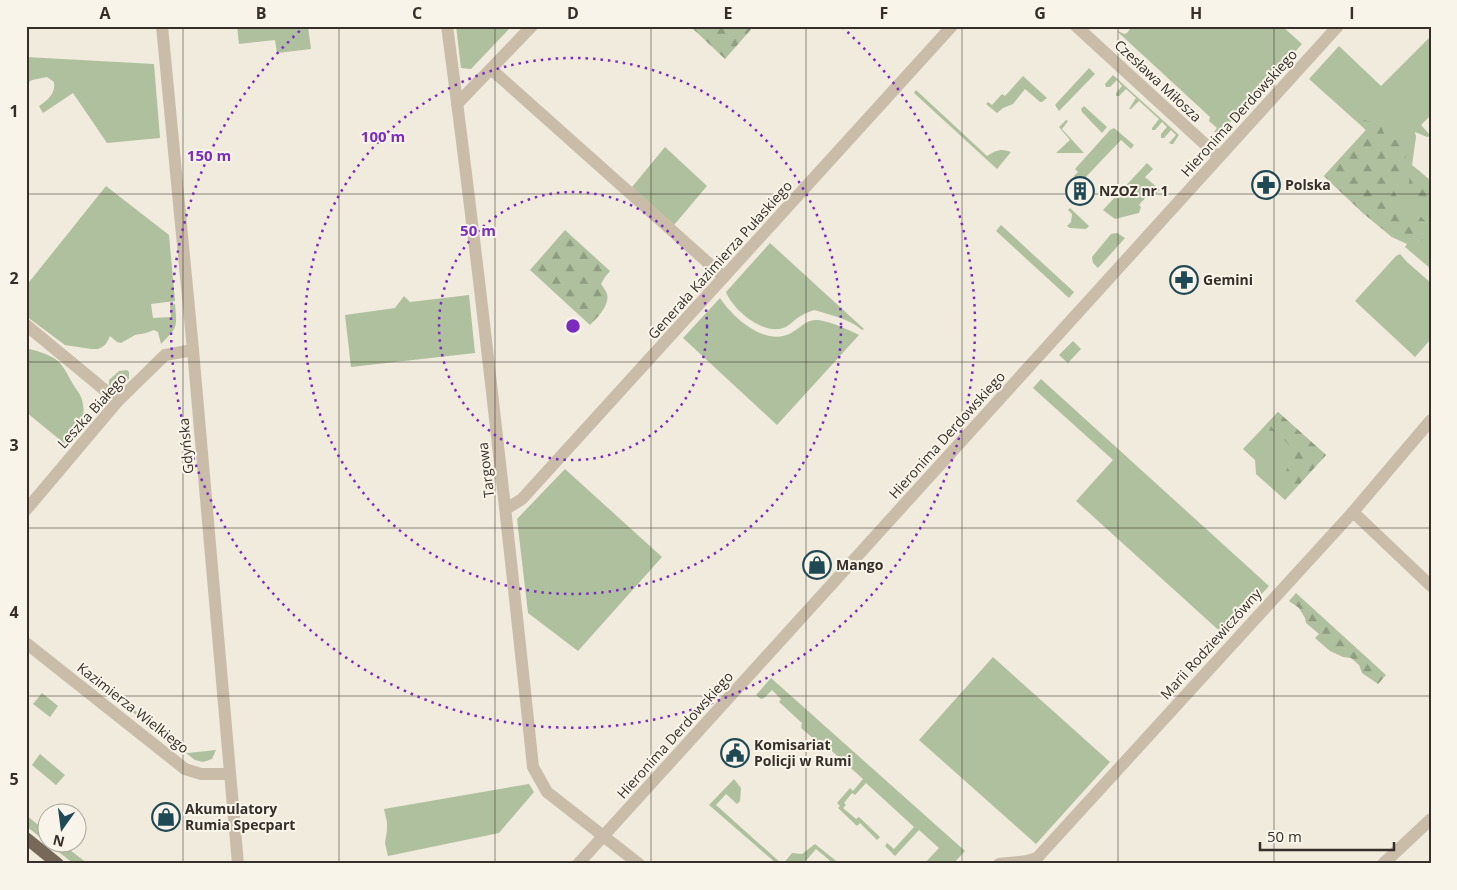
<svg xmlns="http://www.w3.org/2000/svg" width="1457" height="890" viewBox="0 0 1457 890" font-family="'Open Sans',sans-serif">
	<defs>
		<pattern id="forest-firs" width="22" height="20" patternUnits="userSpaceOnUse" patternTransform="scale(1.25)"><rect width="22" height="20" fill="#aec09d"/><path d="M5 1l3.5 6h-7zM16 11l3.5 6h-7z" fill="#8e9c80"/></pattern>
	</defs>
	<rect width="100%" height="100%" fill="#f1ebdd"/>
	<g fill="#aec09d">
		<polygon points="237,26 308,26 311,49 277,53 275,40 239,44"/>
		<polygon points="456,26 512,26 471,69 461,68"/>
		<path d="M1132,26H1282L1302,44L1274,75L1272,73L1270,74L1263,83L1265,85L1223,130C1220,132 1217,133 1214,132L1217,128L1209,121L1210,117L1119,33L1118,31L1124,34L1127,33Z"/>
		<polygon points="1431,36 1431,115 1421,125 1431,136 1427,137 1415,132 1416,137 1412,165 1431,181 1431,269 1405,247 1407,244 1392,237 1363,213 1324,176 1366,130 1309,79 1339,46 1381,86"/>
		<path d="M26,57L154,64L160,138L107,143L73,93L43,113L39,106C48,100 56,93 54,82L47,77L32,80L26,84Z"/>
		<polygon points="1089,68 1095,74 1059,111 1055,105"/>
		<polygon points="1113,75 1179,135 1173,144 1171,144 1169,143 1176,135 1171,130 1164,138 1161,138 1161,134 1167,127 1162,122 1155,130 1152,130 1152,128 1159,119 1139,101 1131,109 1129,109 1136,98 1126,89 1119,96 1116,96 1116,93 1122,86 1117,80 1110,87 1106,87 1105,84"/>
		<polygon points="1023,76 1047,98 1042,102 1040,102 1025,89 1013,104 1003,108 997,113 986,104 988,102 992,105 1002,94 1005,96"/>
		<path d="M916,90L987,156C996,150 1001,148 1011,152L997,169L914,93Z"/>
		<polygon points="1084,106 1107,127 1102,133 1082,112 1081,109"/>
		<polygon points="1066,120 1068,121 1062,129 1084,153 1056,153 1070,140 1059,127"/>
		<polygon points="1114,128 1134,145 1131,149 1121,140 1081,182 1074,176 1078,172 1075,169 1110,130"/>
		<polygon points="665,147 707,186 674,225 632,187"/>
		<polygon points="1147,163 1153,169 1145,177 1160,190 1154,195 1150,192 1139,205 1141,207 1139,213 1115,219 1103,210"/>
		<path d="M106,186L169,235L175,301L151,304L153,318L171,317L170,305L175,304C177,328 178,327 161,344L158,332L154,330L146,333L135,335L121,343L117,342L110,336C107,342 106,346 98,349H91L65,345L26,316V286Z"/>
		<polygon points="1070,208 1089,226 1086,229 1070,228 1067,226 1071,222 1072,214 1068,210"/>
		<polygon points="1001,225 1074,292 1069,298 996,231"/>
		<polygon points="1117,233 1125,238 1098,268 1093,263 1092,257 1111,234"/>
		<path d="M770,243L864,329L862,330C852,320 828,314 814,310C808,312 801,315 796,319C792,322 789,326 783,328C763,335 733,310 726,292Z"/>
		<polygon points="1400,254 1407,262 1431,283 1431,339 1415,357 1355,301 1396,256"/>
		<polygon points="469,295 475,353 351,367 345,315 395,308 404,296 410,302"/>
		<path d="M720,298C733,318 766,347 791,333C799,329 806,320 815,320C825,319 850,330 859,335L777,425L683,338Z"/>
		<polygon points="1073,341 1081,349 1068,363 1059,355"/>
		<path d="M26,348C37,351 49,354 58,361C65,368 68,376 73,384C75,388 79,392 81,397C88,415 80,438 65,449H61L65,444L26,412Z"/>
		<polygon points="127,370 129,372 129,378 125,385 114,388 109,385 109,380 119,371"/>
		<polygon points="1041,379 1269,586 1224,635 1076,501 1113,460 1033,388"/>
		<polygon points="1278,412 1326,455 1285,500 1256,474 1255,460 1243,449"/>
		<polygon points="565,469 662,557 578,651 528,613 517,519"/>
		<polygon points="993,657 1110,762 1036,844 919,740"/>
		<polygon points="771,678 965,851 953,864 924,864 939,848 919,830 895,856 885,846 887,843 894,849 914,827 866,783 855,795 852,793 844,803 846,805 843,808 856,819 859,817 880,837 877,840 860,823 857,826 838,808 840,806 837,803 850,788 853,791 863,779 824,744 821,745 801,728 802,723 779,702 781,699 772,690 764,698 761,699 756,695"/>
		<polygon points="42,693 58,706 50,717 33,704"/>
		<polygon points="127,704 188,753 216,750 212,759 203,762 195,760 126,707"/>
		<polygon points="40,754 65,775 56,785 32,765"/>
		<polygon points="734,779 741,788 740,801 737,804 726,794 716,805 782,864 777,864 709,805"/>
		<polygon points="529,784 534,792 499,833 388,856 385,843 387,830 387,822 384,809"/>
		<polygon points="26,815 47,832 48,842 61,843 88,864 74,864 26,826"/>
		<polygon points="815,844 840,864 834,864 816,849 803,864 783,864 792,853 802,854"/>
	</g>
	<g fill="url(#forest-firs)">
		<polygon points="690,26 754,26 725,59"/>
		<path d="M1364,120C1374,123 1382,122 1384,134L1389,139L1399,140L1405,146L1407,153L1405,159L1407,170L1402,183L1393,188C1395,197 1404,203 1403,212L1411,215L1418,214L1425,221L1426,236L1421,241L1404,242L1392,237L1363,213L1324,176L1366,130L1361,125L1362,122Z"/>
		<path d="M1414,167L1431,181V208L1423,207L1412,201C1407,189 1408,178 1414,167Z"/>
		<path d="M565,230L610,271L605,277L601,284C603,287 606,291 607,294C610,305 597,318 590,325L530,270Z"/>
		<path d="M1278,412L1326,455L1293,491L1285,478C1286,468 1291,460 1293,450C1288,445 1284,438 1279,434C1274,430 1269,432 1264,427Z"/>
		<polygon points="1296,593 1386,675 1378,684 1362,673 1359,665 1351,658 1343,657 1330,651 1315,638 1319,634 1306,623 1305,618 1299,608 1289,601"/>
	</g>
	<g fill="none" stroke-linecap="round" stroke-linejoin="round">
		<g stroke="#c9bda9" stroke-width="12">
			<polyline points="162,26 193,350 238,864"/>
			<path d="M447,26C480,272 507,520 533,767L547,792L639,864"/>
			<polyline points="1076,26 1219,157"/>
			<polyline points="491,69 724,277"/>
			<polyline points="457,104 532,26"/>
			<polyline points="26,325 118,401"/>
			<polyline points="506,509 522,499 952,26"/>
			<polyline points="26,510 118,401 165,355 193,350"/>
			<polyline points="1353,512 1431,586"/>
			<polyline points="26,643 185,769 201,774 229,774"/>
			<polyline points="578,864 1338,26"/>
			<polyline points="999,864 1027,861 1037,858 1353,512 1431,420"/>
			<polyline points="1383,864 1431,819"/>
		</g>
		<polyline stroke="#77695a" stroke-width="12" points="26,838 58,864"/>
	</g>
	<path fill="none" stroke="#362f29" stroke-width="1" stroke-opacity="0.55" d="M183,26V864M339,26V864M495,26V864M651,26V864M806,26V864M962,26V864M1118,26V864M1274,26V864M26,194H1431M26,362H1431M26,528H1431M26,696H1431"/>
	<g fill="none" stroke="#7b2cbf" stroke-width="2.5" stroke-dasharray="2.5 5">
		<circle cx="573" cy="326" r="134"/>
		<circle cx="573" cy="326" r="268"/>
		<path d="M842 27A402 402 0 1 1 304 27"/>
	</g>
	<defs>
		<symbol id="pharmacy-ring" viewBox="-11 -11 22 22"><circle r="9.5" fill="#f9f4e9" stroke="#204956" stroke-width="1.5"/><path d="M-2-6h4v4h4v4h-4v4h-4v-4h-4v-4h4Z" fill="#204956"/></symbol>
		<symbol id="building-ring" viewBox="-11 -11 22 22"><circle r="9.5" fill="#f9f4e9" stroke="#204956" stroke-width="1.5"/><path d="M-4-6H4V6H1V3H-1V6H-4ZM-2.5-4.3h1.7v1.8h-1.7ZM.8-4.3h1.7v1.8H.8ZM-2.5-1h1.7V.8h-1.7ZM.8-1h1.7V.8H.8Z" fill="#204956"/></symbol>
		<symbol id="shop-ring" viewBox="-11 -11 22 22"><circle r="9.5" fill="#f9f4e9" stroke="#204956" stroke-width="1.5"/><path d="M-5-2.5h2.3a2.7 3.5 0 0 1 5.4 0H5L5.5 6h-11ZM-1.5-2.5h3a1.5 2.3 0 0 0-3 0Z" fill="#204956"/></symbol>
		<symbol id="civic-ring" viewBox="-11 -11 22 22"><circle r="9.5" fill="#f9f4e9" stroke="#204956" stroke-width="1.5"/><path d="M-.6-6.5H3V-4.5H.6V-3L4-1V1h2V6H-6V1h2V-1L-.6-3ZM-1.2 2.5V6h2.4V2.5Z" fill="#204956"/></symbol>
	</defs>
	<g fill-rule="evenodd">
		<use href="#pharmacy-ring" x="1250" y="169" width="32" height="32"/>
		<use href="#building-ring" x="1064" y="175" width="32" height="32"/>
		<use href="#pharmacy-ring" x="1168" y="264" width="32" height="32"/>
		<use href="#shop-ring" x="801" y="549" width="32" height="32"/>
		<use href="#civic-ring" x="719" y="737" width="32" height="32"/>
		<use href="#shop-ring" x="150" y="801" width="32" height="32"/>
	</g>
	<g text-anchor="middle" stroke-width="4" stroke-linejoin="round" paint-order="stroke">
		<g font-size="14" fill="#362f29" stroke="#f9f4e9">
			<text transform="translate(1158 81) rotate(43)" y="5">Czesława Miłosza</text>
			<text transform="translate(1239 113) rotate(-48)" y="5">Hieronima Derdowskiego</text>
			<text transform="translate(720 260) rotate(-48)" y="5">Generała Kazimierza Pułaskiego</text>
			<text transform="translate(92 411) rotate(-48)" y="5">Leszka Białego</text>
			<text transform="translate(947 435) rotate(-48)" y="5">Hieronima Derdowskiego</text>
			<text transform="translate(186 446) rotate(-95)" y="5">Gdyńska</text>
			<text transform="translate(486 470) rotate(-97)" y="5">Targowa</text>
			<text transform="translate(1211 644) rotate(-48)" y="5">Marii Rodziewiczówny</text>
			<text transform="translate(133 708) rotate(38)" y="5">Kazimierza Wielkiego</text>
			<text transform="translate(675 735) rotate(-48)" y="5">Hieronima Derdowskiego</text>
		</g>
		<g font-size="14" font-weight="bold" fill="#362f29" stroke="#f9f4e9" text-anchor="start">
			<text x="1285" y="190">Polska</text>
			<text x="1099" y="196">NZOZ nr 1</text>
			<text x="1203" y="285">Gemini</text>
			<text x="836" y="570">Mango</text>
			<text x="754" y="750">Komisariat<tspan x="754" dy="16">Policji w Rumi</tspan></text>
			<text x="185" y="814">Akumulatory<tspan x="185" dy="16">Rumia Specpart</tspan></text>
		</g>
	</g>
	<circle cx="573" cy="326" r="8" fill="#7b2cbf" stroke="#f9f4e9" stroke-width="2.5"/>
	<g font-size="15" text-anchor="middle" font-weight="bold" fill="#7b2cbf" stroke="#f9f4e9" stroke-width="4" stroke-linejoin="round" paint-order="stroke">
		<text x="383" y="142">100 m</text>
		<text x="209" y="161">150 m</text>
		<text x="478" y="236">50 m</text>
	</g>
	<rect width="1457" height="890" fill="none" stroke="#f9f4e9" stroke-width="55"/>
	<g transform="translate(62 828) rotate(194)"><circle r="24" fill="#f9f4e9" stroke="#aba59c"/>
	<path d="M0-4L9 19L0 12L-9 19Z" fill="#204956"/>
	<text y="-8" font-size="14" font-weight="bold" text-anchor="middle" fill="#362f29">N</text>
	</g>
	<path d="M1260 842v8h134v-8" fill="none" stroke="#362f29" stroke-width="2.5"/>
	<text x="1267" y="842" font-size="15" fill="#362f29" stroke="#f9f4e9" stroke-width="4" paint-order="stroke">50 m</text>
	<rect x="28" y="28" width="1402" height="834" fill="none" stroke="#362f29" stroke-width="2"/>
	<g font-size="16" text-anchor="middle" font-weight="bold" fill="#362f29">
		<text x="105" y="19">A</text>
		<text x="261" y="19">B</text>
		<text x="417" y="19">C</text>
		<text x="573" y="19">D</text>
		<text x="728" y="19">E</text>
		<text x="884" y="19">F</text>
		<text x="1040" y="19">G</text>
		<text x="1196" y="19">H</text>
		<text x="1352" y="19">I</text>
		<text x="14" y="117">1</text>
		<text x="14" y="284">2</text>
		<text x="14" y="451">3</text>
		<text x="14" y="618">4</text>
		<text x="14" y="785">5</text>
	</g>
</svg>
